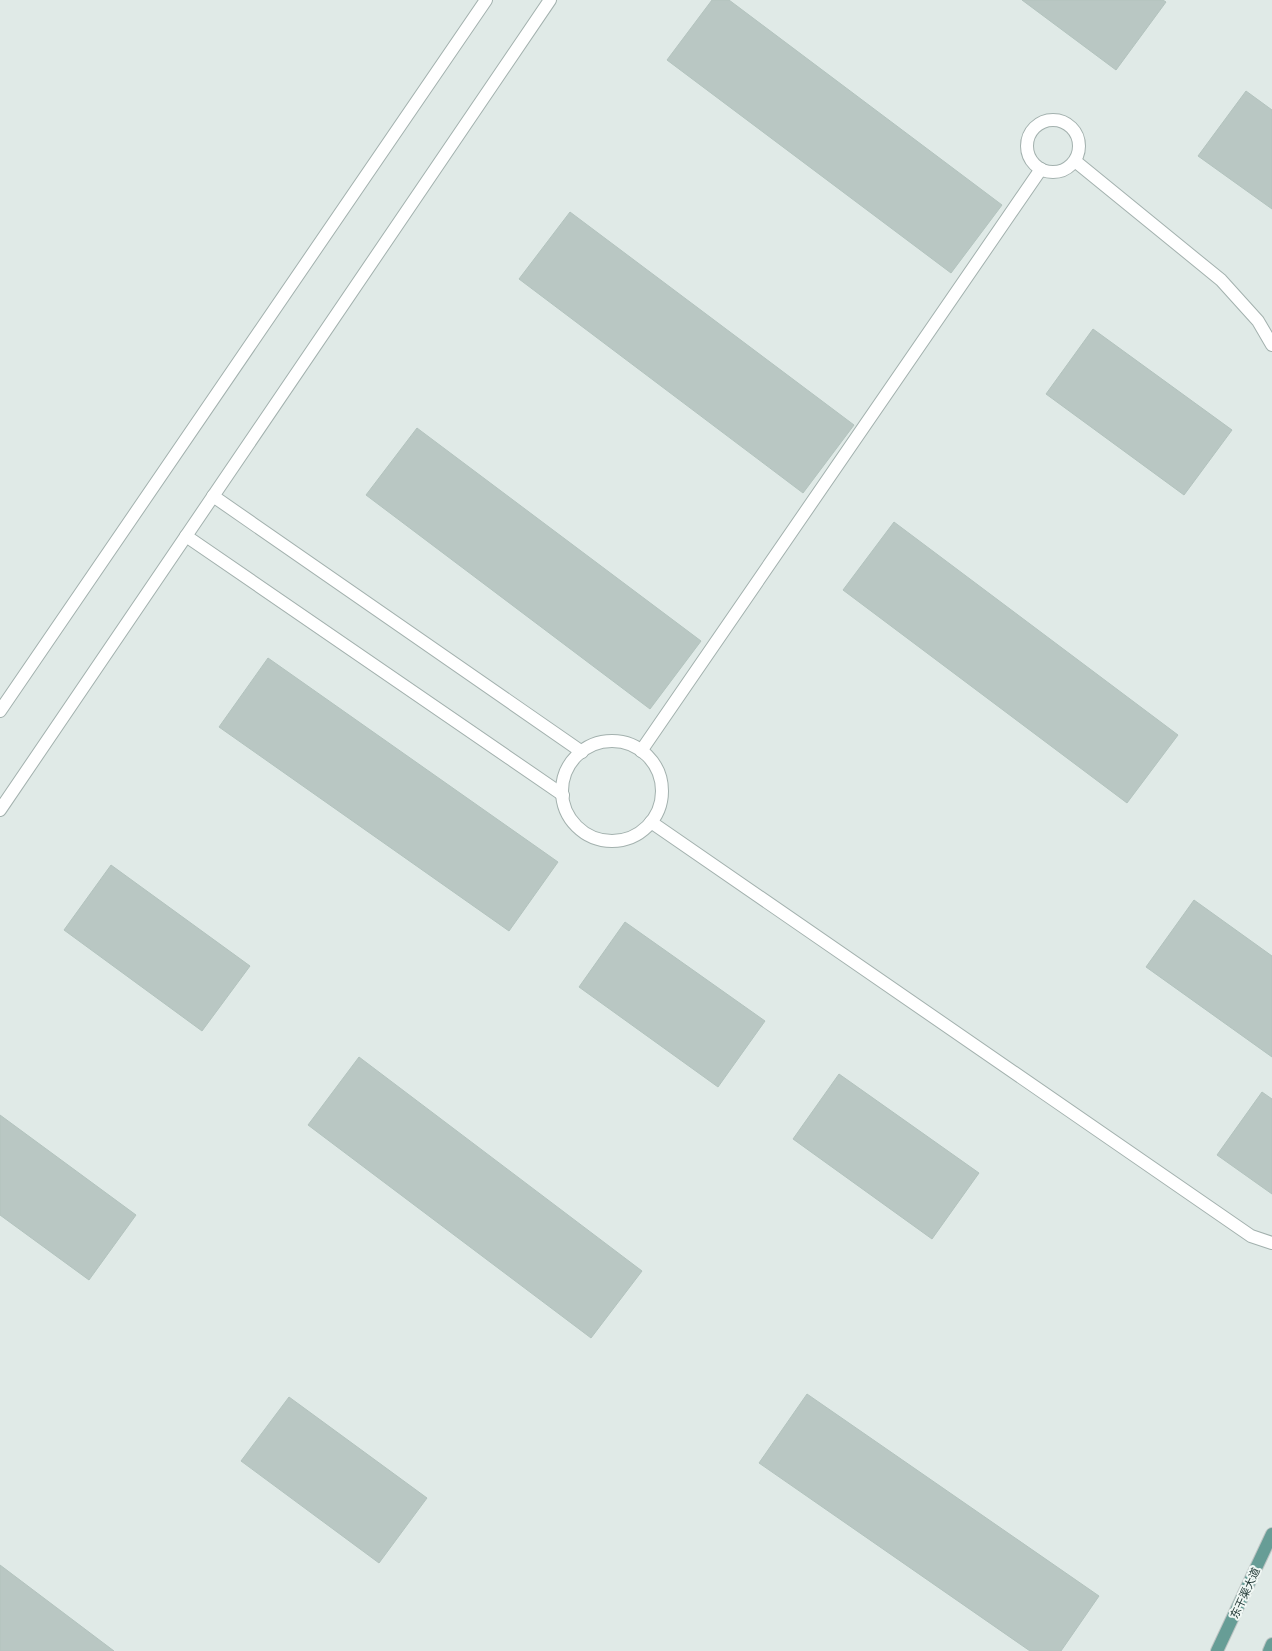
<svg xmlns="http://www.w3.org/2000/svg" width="1272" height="1651" viewBox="0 0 1272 1651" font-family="'Source Sans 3','Noto Sans SC',sans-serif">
	<rect width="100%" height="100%" fill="#e0eae7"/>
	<g fill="#b9c7c3" stroke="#b3c3be">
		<polygon points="712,0 729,0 1002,205 951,273 667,60"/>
		<polygon points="1022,0 1163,0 1166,2 1116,70"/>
		<polygon points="1246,91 1272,110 1272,209 1198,156"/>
		<polygon points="570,212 854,425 803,493 519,279"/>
		<polygon points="1093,329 1232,430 1184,495 1046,394"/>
		<polygon points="417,428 701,641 650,709 366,495"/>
		<polygon points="894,522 1178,735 1127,803 843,590"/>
		<polygon points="268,658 558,862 509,931 219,727"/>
		<polygon points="111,865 250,966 202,1031 64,930"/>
		<polygon points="1194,900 1272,956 1272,1057 1146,967"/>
		<polygon points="625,922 765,1021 718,1087 579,987"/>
		<polygon points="359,1057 642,1271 591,1338 308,1125"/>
		<polygon points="839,1074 979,1173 932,1239 793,1139"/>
		<polygon points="1262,1092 1272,1099 1272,1194 1217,1155"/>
		<polygon points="0,1115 136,1215 89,1280 0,1215"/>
		<polygon points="807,1394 1099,1596 1061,1651 1030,1651 759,1463"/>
		<polygon points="289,1397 427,1498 379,1563 241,1461"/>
		<polygon points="0,1565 114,1651 0,1651"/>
	</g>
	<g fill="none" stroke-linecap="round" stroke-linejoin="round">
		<defs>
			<g id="minor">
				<circle cx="1053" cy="146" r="26"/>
				<polyline points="1075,161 1221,280 1258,321 1272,345"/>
				<polyline points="213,496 582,752"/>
				<polyline points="186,536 563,795"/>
				<circle cx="612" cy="791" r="50"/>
				<polyline points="641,751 1041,169"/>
				<polyline points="651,822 1251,1236 1272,1243"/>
			</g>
			<g id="tertiary">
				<polyline points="0,711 486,0"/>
				<polyline points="0,810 550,0"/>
			</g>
			<g id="primary">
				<polyline points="1217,1651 1272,1534"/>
				<polyline points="1269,1651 1272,1644"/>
			</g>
		</defs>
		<use href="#minor" stroke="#a3b1ae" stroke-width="14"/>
		<use href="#tertiary" stroke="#a3b1ae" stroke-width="14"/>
		<use href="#primary" stroke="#bdc4c3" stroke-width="14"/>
		<use href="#minor" stroke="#fff" stroke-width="12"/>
		<use href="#tertiary" stroke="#fff" stroke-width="12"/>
		<use href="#primary" stroke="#679d96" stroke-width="12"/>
	</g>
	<g text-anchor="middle" stroke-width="4" stroke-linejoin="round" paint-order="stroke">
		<g font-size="11" fill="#223936" stroke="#f0f7f4">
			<text transform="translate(1245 1593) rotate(-65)" y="4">东干渠大道</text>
		</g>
	</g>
</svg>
